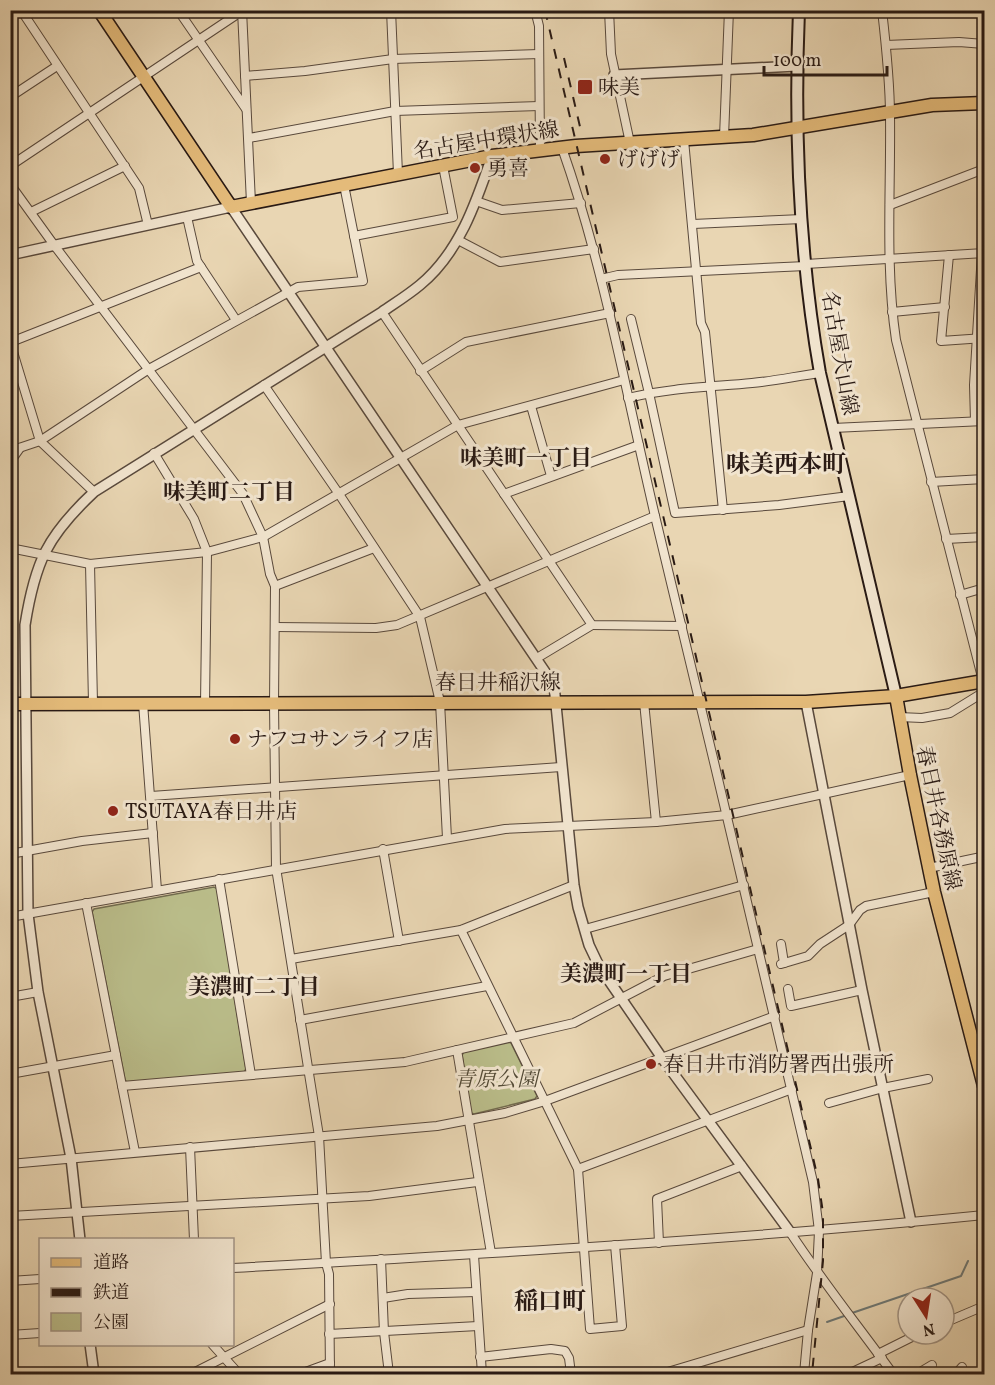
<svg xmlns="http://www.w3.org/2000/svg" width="995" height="1385" viewBox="0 0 995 1385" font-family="Vollkorn,'Noto Serif JP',serif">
	<rect width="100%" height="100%" fill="#e9d6b3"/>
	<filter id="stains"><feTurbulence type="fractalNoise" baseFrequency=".00333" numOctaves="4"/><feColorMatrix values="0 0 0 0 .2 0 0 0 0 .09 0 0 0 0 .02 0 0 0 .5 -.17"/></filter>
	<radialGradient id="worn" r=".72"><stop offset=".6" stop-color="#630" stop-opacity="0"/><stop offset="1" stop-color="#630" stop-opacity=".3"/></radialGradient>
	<g fill="#babd8a" stroke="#726c4f" stroke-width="1.5">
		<polygon points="214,887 217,889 246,1069 244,1072 127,1082 125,1080 92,912 94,909"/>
		<polygon points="508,1042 511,1043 537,1096 535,1099 474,1114 471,1113 462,1055 464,1052"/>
	</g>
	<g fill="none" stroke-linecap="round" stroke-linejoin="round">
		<g stroke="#6d7876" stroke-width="2">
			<polyline points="852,1313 961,1276 968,1261"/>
			<polyline points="827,1322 847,1315"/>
		</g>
		<defs>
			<g id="minor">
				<polyline points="21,10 139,188 148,225"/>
				<polyline points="178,10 246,109"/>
				<polyline points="242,10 251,203"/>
				<polyline points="391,10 398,174"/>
				<polyline points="535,10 539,26 540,151"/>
				<polyline points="609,10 611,54 630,143"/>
				<path d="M882,10C886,45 890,81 890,116C891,190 885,266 896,340L984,685"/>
				<polyline points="10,13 14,10"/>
				<polyline points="886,45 959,42 984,44"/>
				<polyline points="245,76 305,71 393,59 539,54"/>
				<polyline points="10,97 57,66"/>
				<polyline points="724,137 729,10"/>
				<polyline points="249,138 395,111 539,106"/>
				<polyline points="684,140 701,323 705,332 723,510"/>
				<path d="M562,148C604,267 626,393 655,516C708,738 762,959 813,1182L819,1231L817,1273L808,1330L804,1374"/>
				<polyline points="10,166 242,11 249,10"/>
				<polyline points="10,184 54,245 243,494 263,537 270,574 275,586 274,704 276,868 319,1136 326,1263 329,1274 330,1374"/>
				<polyline points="476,201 502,210 581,203"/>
				<polyline points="890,205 984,169"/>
				<polyline points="31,212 125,166"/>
				<polyline points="187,217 197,261 236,320"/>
				<polyline points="693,224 802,219"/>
				<polyline points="354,236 453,217 443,166"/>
				<polyline points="458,240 500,262 594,249"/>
				<polyline points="949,255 941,341 984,338"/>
				<polyline points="806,264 984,253"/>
				<polyline points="601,279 618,275 806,266"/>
				<polyline points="382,312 592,625 682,626"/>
				<polyline points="892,312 945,307"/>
				<polyline points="631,319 649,393 675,513 779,505 849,496"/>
				<polyline points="10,342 40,441 94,492"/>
				<polyline points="11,342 201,267"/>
				<polyline points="420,371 466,342 610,313"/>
				<polyline points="264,385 339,494 420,617 440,702 447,838"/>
				<path d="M628,398C669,388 710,387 752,383C775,381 797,376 820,373"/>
				<polyline points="531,406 551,476"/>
				<polyline points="975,421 974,385 982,253"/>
				<polyline points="833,428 984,421"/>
				<polyline points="10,451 40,441 149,369 298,287 363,281 344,185"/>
				<polyline points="154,453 194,519 207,552 205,704"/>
				<polyline points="10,462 20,448"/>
				<polyline points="931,482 984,479"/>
				<polyline points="504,494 639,445"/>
				<polyline points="946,539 984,537"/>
				<polyline points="10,548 90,564 207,552 263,537 458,425 624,380"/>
				<polyline points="90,564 93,703"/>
				<polyline points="275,586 374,548"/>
				<polyline points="960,595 984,588"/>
				<polyline points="275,627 376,628 397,625 655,516"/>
				<polyline points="537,658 592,625"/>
				<polyline points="644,702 656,822"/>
				<polyline points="143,703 157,890"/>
				<polyline points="899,717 922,718 950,713 984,692"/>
				<polyline points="151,796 561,767"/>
				<polyline points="383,849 399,941"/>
				<polyline points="10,854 82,841 153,833"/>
				<polyline points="929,868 981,857"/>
				<polyline points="219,879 251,1075"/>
				<polyline points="86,903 135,1152"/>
				<polyline points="10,917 505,829 656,822 727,815 910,775"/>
				<polyline points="585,929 744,885"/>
				<polyline points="461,930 578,1169 590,1329 622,1326 615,1245"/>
				<polyline points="781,944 784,963"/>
				<polyline points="291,959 461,930 574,885"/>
				<polyline points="781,964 808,956 820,944 849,925 860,910 866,906 934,892"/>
				<polyline points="788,989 791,1006 862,990"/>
				<polyline points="10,997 38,992"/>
				<polyline points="300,1020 487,986"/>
				<polyline points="457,1050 491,1253"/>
				<polyline points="10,1074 116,1055"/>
				<polyline points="122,1086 405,1062 574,1023 664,976 758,949"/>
				<polyline points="829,1103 883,1088 928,1079"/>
				<polyline points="190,1147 194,1240"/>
				<polyline points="10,1164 437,1126 505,1113 545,1101 775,1016"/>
				<polyline points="578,1169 792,1089"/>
				<polyline points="10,1216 369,1196 477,1182"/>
				<path d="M790,1232C822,1281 859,1327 893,1374"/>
				<polyline points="659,1243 657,1199 742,1166"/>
				<polyline points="474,1255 482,1374"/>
				<polyline points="381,1259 384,1332 389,1374"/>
				<path d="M232,1268C483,1254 734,1240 984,1215"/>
				<polyline points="10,1281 40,1279"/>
				<polyline points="383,1298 408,1294 476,1292"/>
				<polyline points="944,1323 984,1306"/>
				<polyline points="329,1334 478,1326"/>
				<polyline points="10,1335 40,1333"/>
				<polyline points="212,1344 239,1374"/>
				<polyline points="878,1354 918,1334"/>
				<polyline points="480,1357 551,1349 565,1351 569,1358 571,1374"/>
				<polyline points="191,1374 330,1304"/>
				<polyline points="300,1374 330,1363"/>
				<polyline points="661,1374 808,1330"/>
				<polyline points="848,1374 882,1358"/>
				<polyline points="917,1374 932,1365"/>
				<polyline points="956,1374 962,1367"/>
			</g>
			<g id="tertiary">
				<polyline points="614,75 797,66"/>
				<polyline points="10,255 231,207 554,685 574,885 578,907 589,945 599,966 662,1058 790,1232"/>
				<polyline points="806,702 862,990 911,1222"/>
				<path d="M80,1240L71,1158L38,992L28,914L25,625C35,562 47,536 94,492L382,312C395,303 408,295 420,285C459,253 476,203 492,156"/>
				<polyline points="90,1344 94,1374"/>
			</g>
			<path id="secondary" d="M799,10C794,131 799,254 820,373L896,696"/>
			<g id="primary">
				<polyline points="99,10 231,207 492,156 576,146 753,135 932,105 984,103"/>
				<polyline points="896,696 910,775 934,892 984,1086"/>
				<polyline points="10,704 806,702 896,696 984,681"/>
			</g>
		</defs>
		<use href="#minor" stroke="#59493c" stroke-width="10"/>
		<use href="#tertiary" stroke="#59493c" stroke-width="12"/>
		<use href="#secondary" stroke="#291a14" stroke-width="14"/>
		<use href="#primary" stroke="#291a14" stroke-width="15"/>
		<use href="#minor" stroke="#f1e4ce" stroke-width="8"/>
		<use href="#tertiary" stroke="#f1e4ce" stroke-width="9"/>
		<use href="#secondary" stroke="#f1e4ce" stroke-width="10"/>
		<use href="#primary" stroke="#e4bb7a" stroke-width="12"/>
		<g stroke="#291a14" stroke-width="2" stroke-dasharray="10 10" stroke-linecap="butt">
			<polyline points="545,10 818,1179 823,1213 823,1261 812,1374"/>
			<polyline points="564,58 581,131"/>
		</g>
	</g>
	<g fill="#8f2418" stroke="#f1e4ce" stroke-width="2">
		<rect x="577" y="79" width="16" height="16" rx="3"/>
		<circle cx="605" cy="159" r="6"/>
		<circle cx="475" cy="168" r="6"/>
		<circle cx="235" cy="739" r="6"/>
		<circle cx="113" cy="811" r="6"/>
		<circle cx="651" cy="1064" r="6"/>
	</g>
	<g text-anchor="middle" stroke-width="6" stroke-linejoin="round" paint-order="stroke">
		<g font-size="21" fill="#291a14" stroke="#f1e4ce" text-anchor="start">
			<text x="598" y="94">味美</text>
			<text x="617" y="166">げげげ</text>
			<text x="487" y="175">勇喜</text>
			<text x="247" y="746">ナフコサンライフ店</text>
			<text x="125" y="818">TSUTAYA春日井店</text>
			<text x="663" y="1071">春日井市消防署西出張所</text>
		</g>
		<g font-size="21" fill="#291a14" stroke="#f1e4ce">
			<text transform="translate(486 140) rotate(-9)" y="7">名古屋中環状線</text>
			<text transform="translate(840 353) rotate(80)" y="7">名古屋犬山線</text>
			<text x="498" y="689">春日井稲沢線</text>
			<text transform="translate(939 818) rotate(78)" y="7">春日井各務原線</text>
		</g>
		<g font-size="21" font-style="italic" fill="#544b37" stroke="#f1e4ce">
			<text x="496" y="1086">青原公園</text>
		</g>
		<g font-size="22" font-weight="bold" fill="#291a14" stroke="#f1e4ce">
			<text x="526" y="465">味美町一丁目</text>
			<text x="229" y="499">味美町二丁目</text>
			<text x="626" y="981">美濃町一丁目</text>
			<text x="254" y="994">美濃町二丁目</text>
		</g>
		<g font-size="24" font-weight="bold" fill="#291a14" stroke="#f1e4ce">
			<text x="786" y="472">味美西本町</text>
			<text x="550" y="1309">稲口町</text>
		</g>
	</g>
	<rect width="995" height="1385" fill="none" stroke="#e9d6b3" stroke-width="36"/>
	<rect x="12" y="12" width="971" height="1361" fill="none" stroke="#291a14" stroke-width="3"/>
	<rect x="18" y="18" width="959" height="1349" fill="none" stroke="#291a14" stroke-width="1.5"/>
	<rect x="39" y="1238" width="195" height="108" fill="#f1e4ce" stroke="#a19384" stroke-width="1.5"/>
	<rect x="51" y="1258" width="30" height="9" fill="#e4bb7a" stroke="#a19384" stroke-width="1.5"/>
	<text x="93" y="1268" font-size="18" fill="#291a14">道路</text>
	<rect x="51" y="1288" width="30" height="9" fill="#291a14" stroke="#a19384" stroke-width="1.5"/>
	<text x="93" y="1298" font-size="18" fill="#291a14">鉄道</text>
	<rect x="51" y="1313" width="30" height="18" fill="#babd8a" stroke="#a19384" stroke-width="1.5"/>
	<text x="93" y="1328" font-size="18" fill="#291a14">公園</text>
	<g transform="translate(926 1316) rotate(168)"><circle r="28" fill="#f1e4ce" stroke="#a19384" stroke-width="1.5"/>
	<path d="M0-4.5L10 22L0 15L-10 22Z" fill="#8f2418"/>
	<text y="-9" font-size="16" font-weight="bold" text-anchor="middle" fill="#291a14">N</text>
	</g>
	<path d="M764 66v9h123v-9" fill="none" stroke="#291a14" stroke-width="3"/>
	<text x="773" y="66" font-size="18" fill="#291a14" stroke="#f1e4ce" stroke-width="4.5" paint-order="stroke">100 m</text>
	<rect width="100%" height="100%" filter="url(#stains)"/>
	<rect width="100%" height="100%" fill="url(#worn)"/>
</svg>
